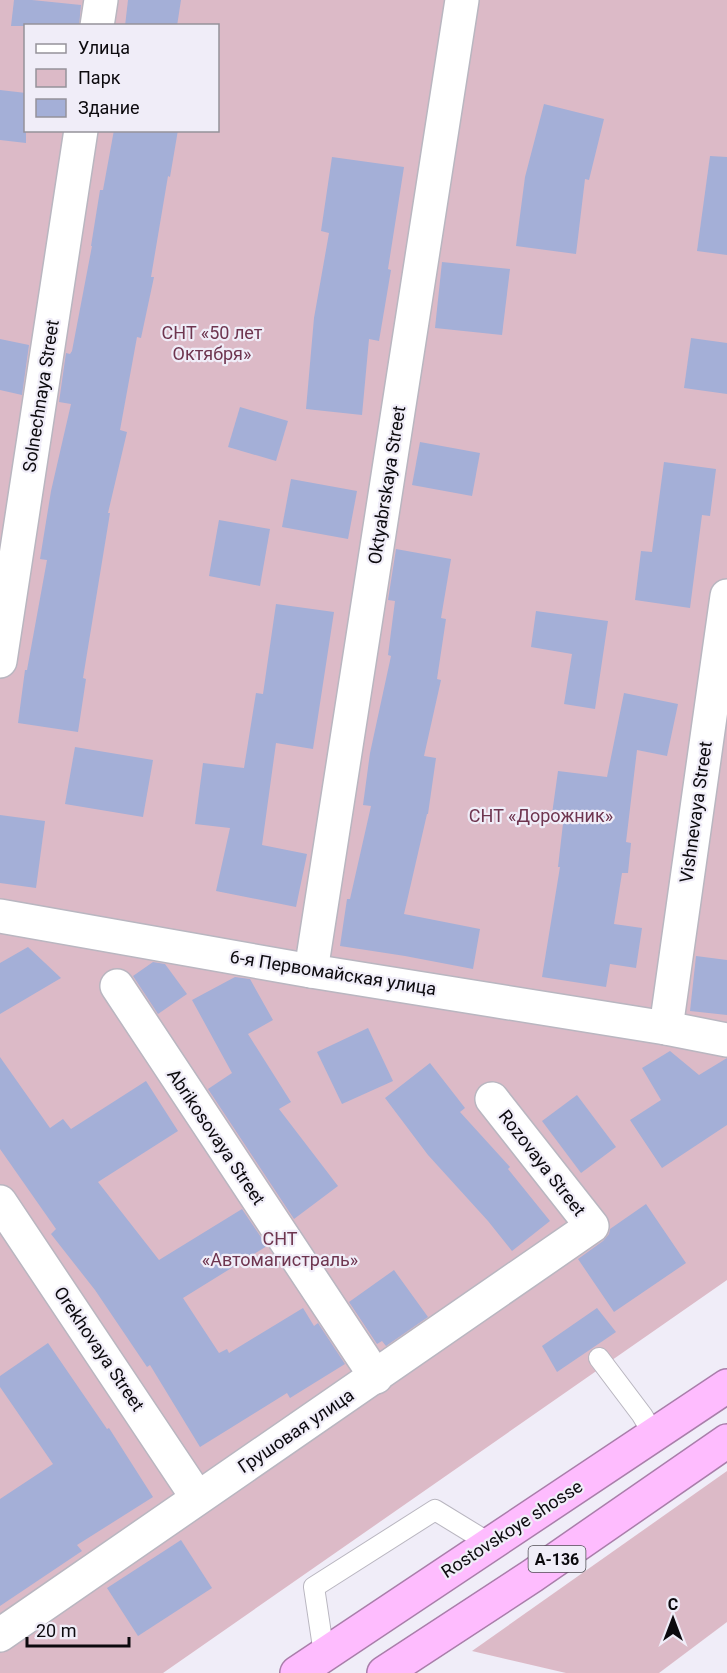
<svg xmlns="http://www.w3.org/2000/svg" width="727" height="1673" viewBox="0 0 727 1673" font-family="Roboto,sans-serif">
	<rect width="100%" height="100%" fill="#f0edf8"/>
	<g fill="#dcbac7" fill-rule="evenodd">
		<path d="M0,0H727V1280L163,1673H0ZM26,26H218V130H26Z"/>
		<polygon points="727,1471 727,1622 659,1673 566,1673 472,1651"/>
	</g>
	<g fill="#a4afd7">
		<polygon points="14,0 32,0 81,5 79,26 11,26"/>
		<polygon points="128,0 181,0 177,26 125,26"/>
		<polygon points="0,90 26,93 26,143 0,140"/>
		<polygon points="544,104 604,119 589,180 585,179 576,254 516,246 525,177"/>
		<polygon points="114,130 178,130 170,177 168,176 151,277 154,277 141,338 137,337 120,430 127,432 108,513 110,513 83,678 86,679 78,732 18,723 25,670 27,670 47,560 40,559 51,491 71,404 59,402 66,353 70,354 72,351 92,246 91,246 100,190 103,190"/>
		<polygon points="710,156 727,157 727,255 697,251"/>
		<polygon points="332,157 404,167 388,269 391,270 379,341 369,339 362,415 306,409 314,318 329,233 321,231"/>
		<polygon points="442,262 510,269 502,335 435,328"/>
		<polygon points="691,338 727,343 727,394 684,388"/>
		<polygon points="0,339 29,345 22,395 0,390"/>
		<polygon points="240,407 288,421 276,461 228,447"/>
		<polygon points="420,442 480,453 472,496 412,485"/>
		<polygon points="664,462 716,469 710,516 702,515 690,608 635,600 641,551 652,552"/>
		<polygon points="291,479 357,491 348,539 282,527"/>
		<polygon points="219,520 270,529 260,586 209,576"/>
		<polygon points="396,549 451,559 441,618 446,619 437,679 441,680 424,756 436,758 428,814 427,814 404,914 480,929 473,969 405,956 340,946 347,899 350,899 371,806 363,805 370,753 391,656 388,655 395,601 388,600"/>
		<polygon points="276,604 334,612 313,749 276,743 262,845 307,854 296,907 216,891 230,828 195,824 203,763 244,768 256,693 263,694"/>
		<polygon points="536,611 608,621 595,709 564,704 572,654 531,647"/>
		<polygon points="624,693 678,704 667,756 637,750 626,842 631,843 628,873 622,873 614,924 642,928 636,968 610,964 606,987 542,977 560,867 558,867 564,815 552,814 558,771 607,777"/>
		<polygon points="75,747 153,760 143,817 65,804"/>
		<polygon points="0,815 45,821 36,888 0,883"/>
		<polygon points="28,947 61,978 0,1014 0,963"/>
		<polygon points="696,956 727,960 727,1015 690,1011"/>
		<polygon points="153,962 165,964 187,994 158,1014 133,976"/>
		<polygon points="235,977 250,979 273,1020 248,1034 291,1102 279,1109 338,1186 294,1219 208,1089 232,1073 192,1000"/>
		<polygon points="368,1028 393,1081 342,1104 317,1052"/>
		<polygon points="670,1051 699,1075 727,1058 727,1125 662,1168 630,1120 661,1100 642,1068"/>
		<polygon points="0,1057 50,1128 63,1119 71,1129 146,1081 178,1131 98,1182 159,1260 242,1209 267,1246 183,1298 219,1353 227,1349 229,1353 303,1308 314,1326 318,1323 345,1364 290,1398 287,1393 200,1447 150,1365 147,1367 95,1290 51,1234 56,1229 0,1149"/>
		<polygon points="430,1063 465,1108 460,1112 510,1167 508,1169 550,1221 512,1251 488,1221 428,1155 385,1098"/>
		<polygon points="577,1095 616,1147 581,1173 542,1121"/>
		<polygon points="646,1204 686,1263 614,1312 578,1259 603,1241 609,1234 610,1229"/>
		<polygon points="394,1270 428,1317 386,1346 382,1341 377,1344 349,1302"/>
		<polygon points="597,1308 616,1332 557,1372 542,1346"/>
		<polygon points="48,1343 107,1429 109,1428 153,1497 77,1545 82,1551 0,1606 0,1499 53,1464 0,1387 0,1376"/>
		<polygon points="181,1540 212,1588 138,1636 107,1588"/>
	</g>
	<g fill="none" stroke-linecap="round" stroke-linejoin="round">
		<defs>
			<g id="lane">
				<polyline points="599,1358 642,1415 654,1435"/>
				<polyline points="324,1654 314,1587 435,1510 489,1543"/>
			</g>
			<g id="street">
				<polyline points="97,26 101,0"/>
				<polyline points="0,661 81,130"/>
				<polyline points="0,916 311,971 666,1028 727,1040"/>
				<polyline points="311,971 462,0"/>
				<polyline points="117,986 376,1377"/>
				<polyline points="666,1028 727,596"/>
				<polyline points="0,1202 197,1497"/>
				<path d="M0,1635C196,1498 395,1364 592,1226L492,1099"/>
			</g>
			<g id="highway">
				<polyline points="297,1673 727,1386"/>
				<polyline points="384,1673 532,1576 727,1441"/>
			</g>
		</defs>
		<use href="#lane" stroke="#b9b6c0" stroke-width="22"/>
		<use href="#street" stroke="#b9b6c0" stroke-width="36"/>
		<use href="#highway" stroke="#a97eaa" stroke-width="36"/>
		<use href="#lane" stroke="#fff" stroke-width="20"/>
		<use href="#street" stroke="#fff" stroke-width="33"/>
		<use href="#highway" stroke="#febcfe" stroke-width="33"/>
	</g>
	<g text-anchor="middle" stroke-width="4.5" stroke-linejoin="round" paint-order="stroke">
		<rect fill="#f0edf8" stroke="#504e54" stroke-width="1.5" x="528.5" y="1546" width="57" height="26" rx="4.5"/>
		<g font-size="16" font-weight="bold" fill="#0c0a0e">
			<text x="557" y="1565">А-136</text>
		</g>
		<g font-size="18" fill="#6e354f" stroke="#f0edf8">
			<text x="212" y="339">СНТ «50 лет<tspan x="212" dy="21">Октября»</tspan></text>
			<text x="541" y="822">СНТ «Дорожник»</text>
			<text x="280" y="1245">СНТ<tspan x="280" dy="21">«Автомагистраль»</tspan></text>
		</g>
		<g font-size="18" fill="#0c0a0e" stroke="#f0edf8">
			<text transform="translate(41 396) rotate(-81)" y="6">Solnechnaya Street</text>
			<text transform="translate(387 485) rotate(-81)" y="6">Oktyabrskaya Street</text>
			<text transform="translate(696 812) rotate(-82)" y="6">Vishnevaya Street</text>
			<text transform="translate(333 973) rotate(9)" y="6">6-я Первомайская улица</text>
			<text transform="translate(216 1137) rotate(56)" y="6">Abrikosovaya Street</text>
			<text transform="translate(542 1163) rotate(52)" y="6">Rozovaya Street</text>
			<text transform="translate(99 1349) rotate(56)" y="6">Orekhovaya Street</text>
			<text transform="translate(296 1431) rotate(-34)" y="6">Грушовая улица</text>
			<text transform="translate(512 1529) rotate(-33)" y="6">Rostovskoye shosse</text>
		</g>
	</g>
	<rect x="24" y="24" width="195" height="108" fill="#f0edf8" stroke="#95929a" stroke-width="1.5"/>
	<rect x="36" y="44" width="30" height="9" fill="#ffffff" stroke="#95929a" stroke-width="1.5"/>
	<text x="78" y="54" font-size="18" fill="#0c0a0e">Улица</text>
	<rect x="36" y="69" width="30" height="18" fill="#dcbac7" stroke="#95929a" stroke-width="1.5"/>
	<text x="78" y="84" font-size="18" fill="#0c0a0e">Парк</text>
	<rect x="36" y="99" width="30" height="18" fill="#a4afd7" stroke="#95929a" stroke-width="1.5"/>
	<text x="78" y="114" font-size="18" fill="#0c0a0e">Здание</text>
	<g transform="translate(673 1619)" stroke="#f0edf8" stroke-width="4.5" paint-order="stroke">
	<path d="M0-4.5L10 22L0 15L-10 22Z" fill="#0c0a0e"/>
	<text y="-9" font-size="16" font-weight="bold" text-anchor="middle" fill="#0c0a0e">С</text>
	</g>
	<path d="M27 1637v9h102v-9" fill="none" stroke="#0c0a0e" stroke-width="3"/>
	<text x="36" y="1637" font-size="18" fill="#0c0a0e" stroke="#f0edf8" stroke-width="4.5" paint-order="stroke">20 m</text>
</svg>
